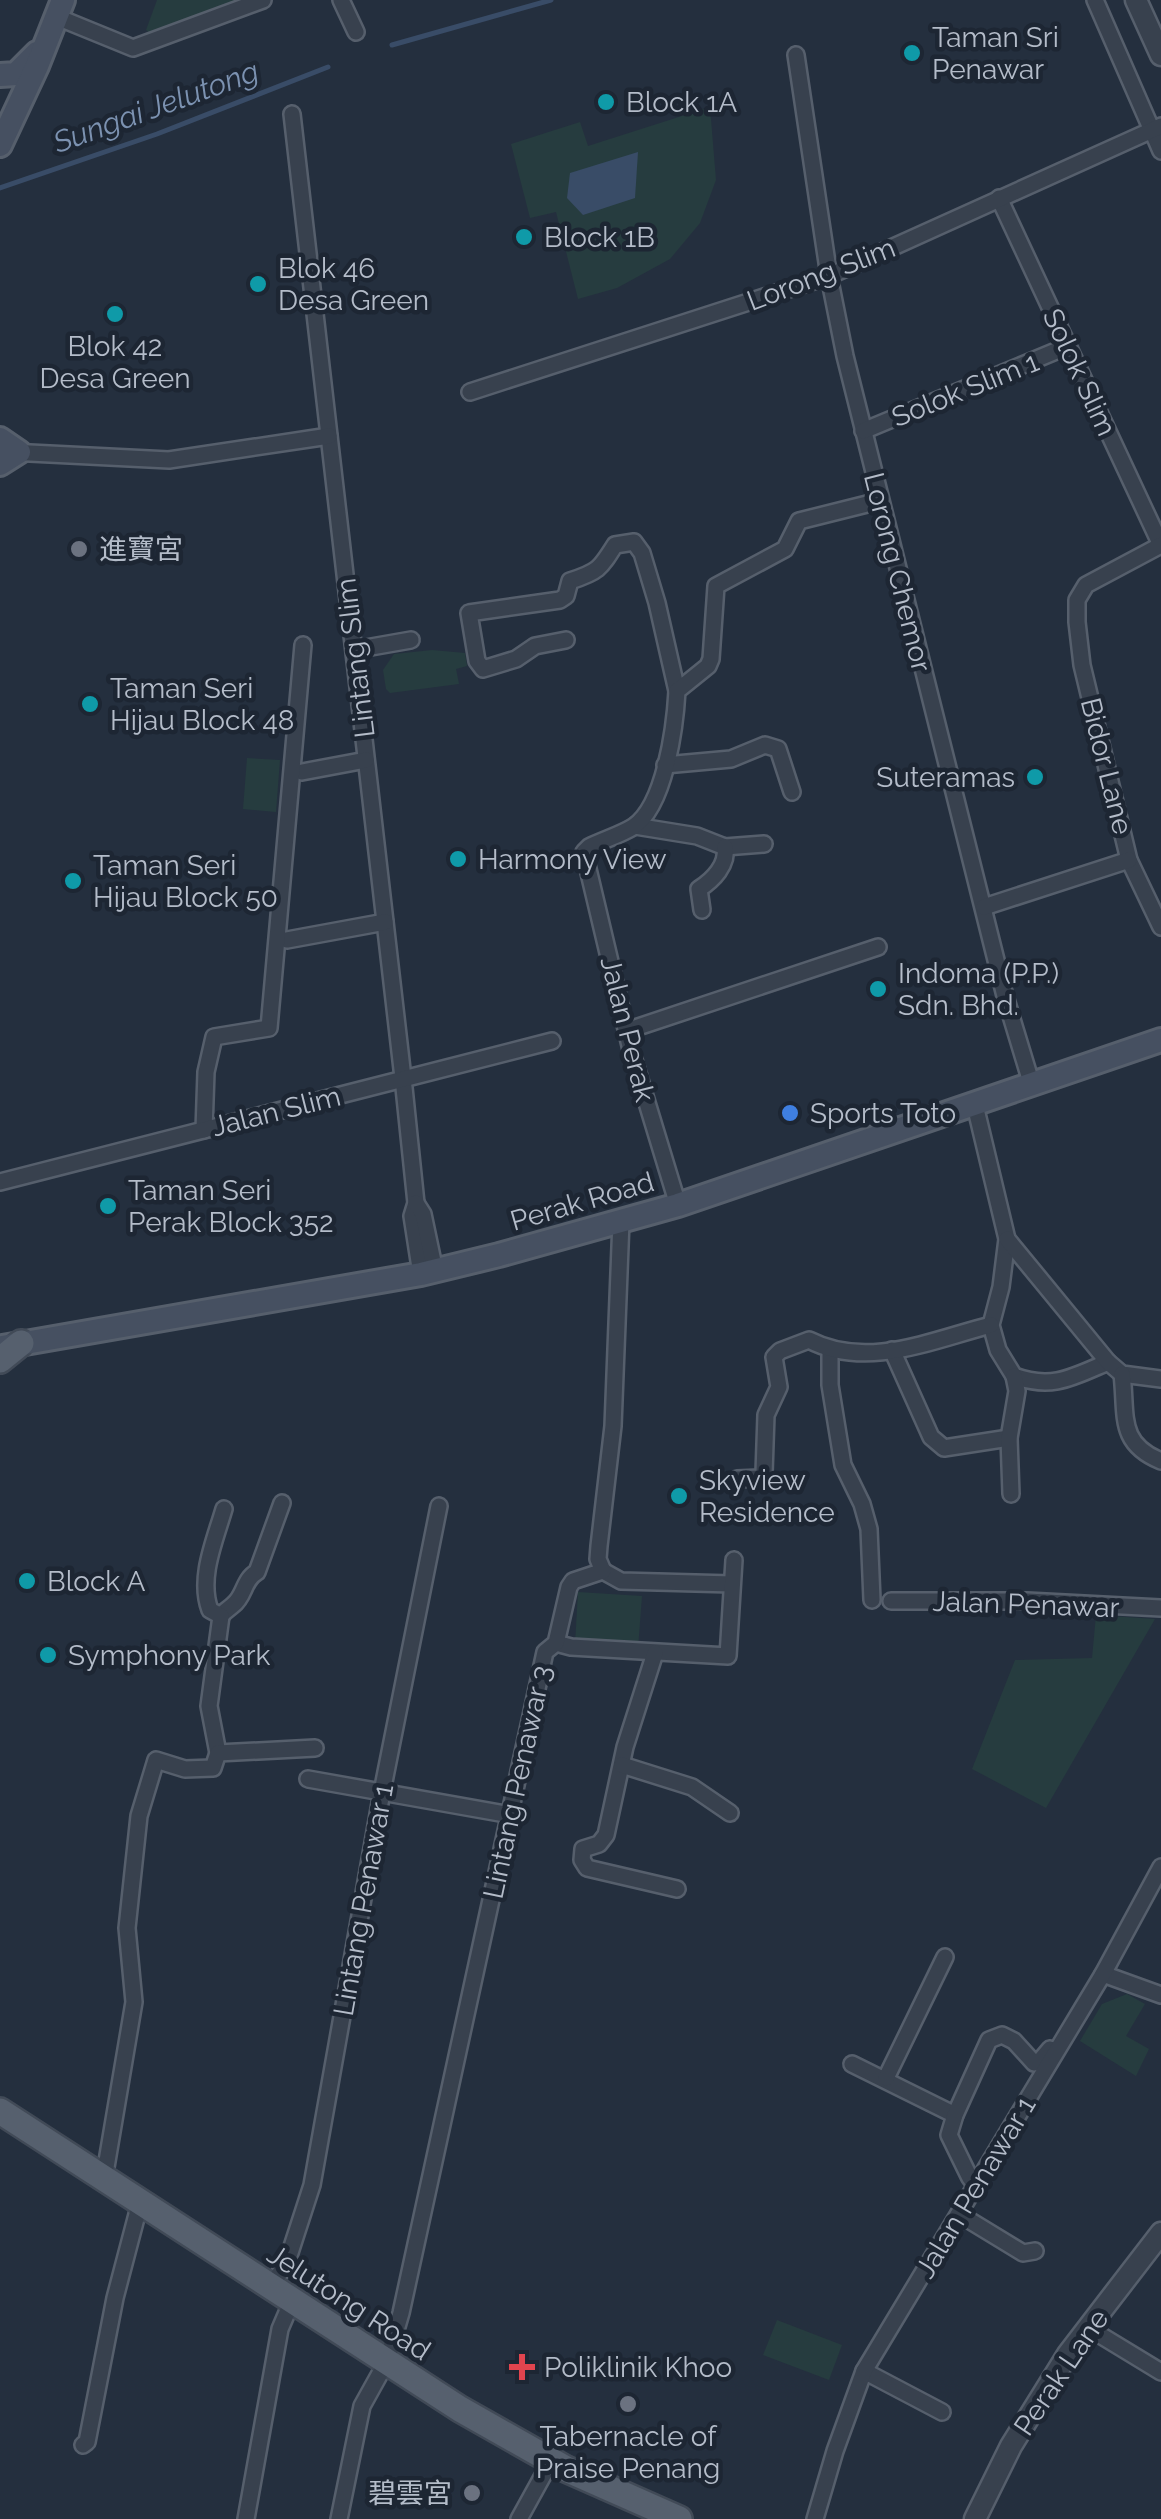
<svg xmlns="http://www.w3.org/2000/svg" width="1161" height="2519" viewBox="0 0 1161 2519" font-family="Raleway,'Noto Sans SC',sans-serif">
	<rect width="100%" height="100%" fill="#242f3e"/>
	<g fill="#263c3f">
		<polygon points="157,0 238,0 153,36 146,30"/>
		<polygon points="710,107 716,180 700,223 670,259 617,288 578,299 556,212 530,218 511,144 580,122 588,146"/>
		<polygon points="432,650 465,653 467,666 456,669 459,684 390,693 386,689 383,670 394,654"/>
		<polygon points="247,758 280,760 276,812 243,809"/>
		<polygon points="578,1592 642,1596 638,1649 575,1644"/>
		<polygon points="1096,1615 1155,1619 1046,1808 972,1769 1015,1660 1092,1658"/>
		<polygon points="1127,1994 1145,2004 1126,2036 1149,2049 1136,2076 1080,2041 1102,2004"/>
		<polygon points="777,2320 842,2345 829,2380 763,2355"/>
	</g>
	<polygon fill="#394c67" points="638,152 635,198 583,215 567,198 570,173"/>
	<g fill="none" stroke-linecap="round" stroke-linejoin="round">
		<g stroke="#394c67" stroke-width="5">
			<polyline points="392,45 551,0"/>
			<polyline points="0,188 157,134 328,67"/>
		</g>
		<defs>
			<g id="minor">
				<polyline points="341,0 356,32"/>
				<polyline points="1095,0 1161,151"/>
				<polyline points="57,17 133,48 263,0"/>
				<polyline points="796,55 829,276 845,356 1005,996 1031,1082"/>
				<polyline points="292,114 403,1078 416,1203 412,1216 421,1274"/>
				<polyline points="999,198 1161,545"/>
				<polyline points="470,392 829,276 1161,126"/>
				<polyline points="863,431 1068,346"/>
				<polyline points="10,452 169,460 329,436"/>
				<polyline points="1161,545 1086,585 1077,600 1077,622 1082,665 1129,860 1161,927"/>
				<path d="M566,640L535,646L516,659L483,669L477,661L469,613L560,600L566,596L570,581C598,572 600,569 615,545L634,542L642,553L657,603L677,691"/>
				<polyline points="354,650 411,640"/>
				<polyline points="665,765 731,759 765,745 778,749 792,792"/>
				<polyline points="302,772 366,760"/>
				<polyline points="635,826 697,836 725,847 764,844"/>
				<polyline points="984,907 1129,860"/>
				<path d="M702,910L699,889C713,880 728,865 725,847"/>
				<polyline points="287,940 385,922"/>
				<polyline points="629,1030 878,947"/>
				<path d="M974,1101L1007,1239L1001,1287L991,1325L998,1350L1014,1376C1052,1390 1073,1377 1108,1362"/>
				<polyline points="204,1130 206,1072 214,1037 269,1028 303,645"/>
				<polyline points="0,1182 552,1041"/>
				<polyline points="416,1203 423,1214 435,1271"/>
				<path d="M678,1205L631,1050L584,852L589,847C603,840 620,835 633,827C665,806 675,727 677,691L708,666L711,659L716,586L785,549L799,521L879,501"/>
				<polyline points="1007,1239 1108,1362 1122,1374 1161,1379"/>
				<polyline points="892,1350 931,1437 944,1448 1009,1438"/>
				<polyline points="830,1351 830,1385 843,1465 862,1504 869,1529 872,1600"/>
				<path d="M1122,1374C1127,1415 1117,1443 1161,1461"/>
				<path d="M737,1479L760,1478L764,1473L766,1415L779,1387L774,1357L780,1351L809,1340C867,1370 932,1340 991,1325"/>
				<polyline points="1011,1494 1009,1438 1017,1391 1014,1376"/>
				<polyline points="603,1571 621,1581 732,1584"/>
				<polyline points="891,1601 1027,1601 1161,1608"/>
				<path d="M221,1616C224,1611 229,1609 233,1605C245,1596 243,1580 257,1572L282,1503"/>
				<polyline points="556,1643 571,1647 728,1656 734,1560"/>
				<polyline points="655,1653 625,1747 606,1835 599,1844 583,1849 582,1860 587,1868 677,1889"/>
				<path d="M218,1753L209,1706L221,1616L210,1610C198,1578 215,1540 224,1509"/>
				<polyline points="622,1765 692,1787 730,1813"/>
				<polyline points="308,1779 511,1815"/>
				<polyline points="1103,1974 1161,1995"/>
				<polyline points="852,2064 955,2115"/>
				<polyline points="886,2078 945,1957"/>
				<polyline points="970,2178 949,2135 955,2115 989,2040 1002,2035 1014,2041 1034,2063 1039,2062 1050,2049"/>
				<polyline points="104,2179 134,2002 127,1928 139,1816 156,1760 185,1769 213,1768 218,1753 315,1748"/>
				<polyline points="959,2214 1023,2253 1035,2251"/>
				<polyline points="270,2288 287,2262 312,2185 382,1792 439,1506"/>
				<polyline points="1087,2327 1161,2372"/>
				<polyline points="864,2371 942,2412"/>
				<polyline points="83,2445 87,2442 115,2298 140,2203"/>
				<polyline points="246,2519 280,2329 292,2301"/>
				<polyline points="339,2519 362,2406 387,2361 401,2313 545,1652 556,1643 569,1587 573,1581 603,1571 598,1559 599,1546 613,1426 621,1221"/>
				<polyline points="519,2519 551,2461"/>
				<polyline points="815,2519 835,2451 864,2371 1103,1974 1161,1867"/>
			</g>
			<g id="tertiary">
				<polyline points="1136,0 1161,55"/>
				<polyline points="975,2519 1011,2446 1068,2354 1161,2233"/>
			</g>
			<g id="secondary">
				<polyline points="0,75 16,74 37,53"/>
				<polyline points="0,145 37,66 63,0"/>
				<polyline points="0,439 19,452 0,464"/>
				<polyline points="2,1347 421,1274 499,1255 678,1205 1161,1040"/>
			</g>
			<g id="primary">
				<polyline points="0,1360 21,1343"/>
				<polyline points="0,2111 460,2409 566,2469 679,2519"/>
			</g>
		</defs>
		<use href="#minor" stroke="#565f6c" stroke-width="20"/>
		<use href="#tertiary" stroke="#565f6c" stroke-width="25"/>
		<use href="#secondary" stroke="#565f6c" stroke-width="28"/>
		<use href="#primary" stroke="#414a57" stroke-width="30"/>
		<use href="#minor" stroke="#38414e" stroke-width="15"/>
		<use href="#tertiary" stroke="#38414e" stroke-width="20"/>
		<use href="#secondary" stroke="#465061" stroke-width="22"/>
		<use href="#primary" stroke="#56606e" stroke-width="25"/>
	</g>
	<g fill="#0f9aa8" stroke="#1d2633" stroke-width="4">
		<circle cx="912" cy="53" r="10"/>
		<circle cx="606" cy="102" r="10"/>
		<circle cx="524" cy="237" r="10"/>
		<circle cx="258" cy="284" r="10"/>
		<circle cx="115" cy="314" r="10"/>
		<circle cx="90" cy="704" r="10"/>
		<circle cx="1035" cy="777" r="10"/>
		<circle cx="458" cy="859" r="10"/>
		<circle cx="73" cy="881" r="10"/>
		<circle cx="878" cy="989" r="10"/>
		<circle cx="108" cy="1206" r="10"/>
		<circle cx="679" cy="1496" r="10"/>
		<circle cx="27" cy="1581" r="10"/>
		<circle cx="48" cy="1655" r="10"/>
	</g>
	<g fill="#6b7280" stroke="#1d2633" stroke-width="4">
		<circle cx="79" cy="549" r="10"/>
		<circle cx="628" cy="2404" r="10"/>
		<circle cx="472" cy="2493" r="10"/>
	</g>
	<circle fill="#3f7fe0" stroke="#1d2633" stroke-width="4" cx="790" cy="1113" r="10"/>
	<path fill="#e0444e" stroke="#1d2633" stroke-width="4" d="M517 2352h10v10h10v10h-10v10h-10v-10h-10v-10h10z"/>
	<g text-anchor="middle" stroke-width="9" stroke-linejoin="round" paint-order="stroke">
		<g font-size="28" fill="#b4bcc9" stroke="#1d2633" text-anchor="start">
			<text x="932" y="47">Taman Sri<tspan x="932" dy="32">Penawar</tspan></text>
			<text x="626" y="112">Block 1A</text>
			<text x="544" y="247">Block 1B</text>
			<text x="278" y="278">Blok 46<tspan x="278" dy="32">Desa Green</tspan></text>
			<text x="115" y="356" text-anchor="middle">Blok 42<tspan x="115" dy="32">Desa Green</tspan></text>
			<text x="99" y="559">進寶宮</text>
			<text x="110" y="698">Taman Seri<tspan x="110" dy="32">Hijau Block 48</tspan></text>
			<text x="1015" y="787" text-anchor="end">Suteramas</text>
			<text x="478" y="869">Harmony View</text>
			<text x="93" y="875">Taman Seri<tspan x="93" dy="32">Hijau Block 50</tspan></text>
			<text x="898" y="983">Indoma (P.P.)<tspan x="898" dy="32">Sdn. Bhd.</tspan></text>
			<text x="810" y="1123">Sports Toto</text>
			<text x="128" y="1200">Taman Seri<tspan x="128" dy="32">Perak Block 352</tspan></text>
			<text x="699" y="1490">Skyview<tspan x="699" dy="32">Residence</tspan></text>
			<text x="47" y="1591">Block A</text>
			<text x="68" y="1665">Symphony Park</text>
			<text x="544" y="2377">Poliklinik Khoo</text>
			<text x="628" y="2446" text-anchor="middle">Tabernacle of<tspan x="628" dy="32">Praise Penang</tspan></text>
			<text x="452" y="2503" text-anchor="end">碧雲宮</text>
		</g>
		<g font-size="28" fill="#b4bcc9" stroke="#1d2633">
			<text transform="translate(821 274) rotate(-21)" y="10">Lorong Slim</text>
			<text transform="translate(1080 372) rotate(65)" y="10">Solok Slim</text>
			<text transform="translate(965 389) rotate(-22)" y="10">Solok Slim 1</text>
			<text transform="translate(898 572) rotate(76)" y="10">Lorong Chemor</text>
			<text transform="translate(355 658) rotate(-97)" y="10">Lintang Slim</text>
			<text transform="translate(1107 766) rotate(76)" y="10">Bidor Lane</text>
			<text transform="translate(628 1029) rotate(76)" y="10">Jalan Perak</text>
			<text transform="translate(276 1111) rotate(-14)" y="10">Jalan Slim</text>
			<text transform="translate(582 1201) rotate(-16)" y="10">Perak Road</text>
			<text transform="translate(1026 1604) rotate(2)" y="10">Jalan Penawar</text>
			<text transform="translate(517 1782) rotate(-78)" y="10">Lintang Penawar 3</text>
			<text transform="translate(363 1900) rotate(-80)" y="10">Lintang Penawar 1</text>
			<text transform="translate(975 2187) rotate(-59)" y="10">Jalan Penawar 1</text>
			<text transform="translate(349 2302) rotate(33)" y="10">Jelutong Road</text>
			<text transform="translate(1061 2372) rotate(-56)" y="10">Perak Lane</text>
		</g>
		<g font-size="30" font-style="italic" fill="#7c92b1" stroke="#1d2633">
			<text transform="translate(156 107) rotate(-20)" y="10">Sungai Jelutong</text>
		</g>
	</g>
</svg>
